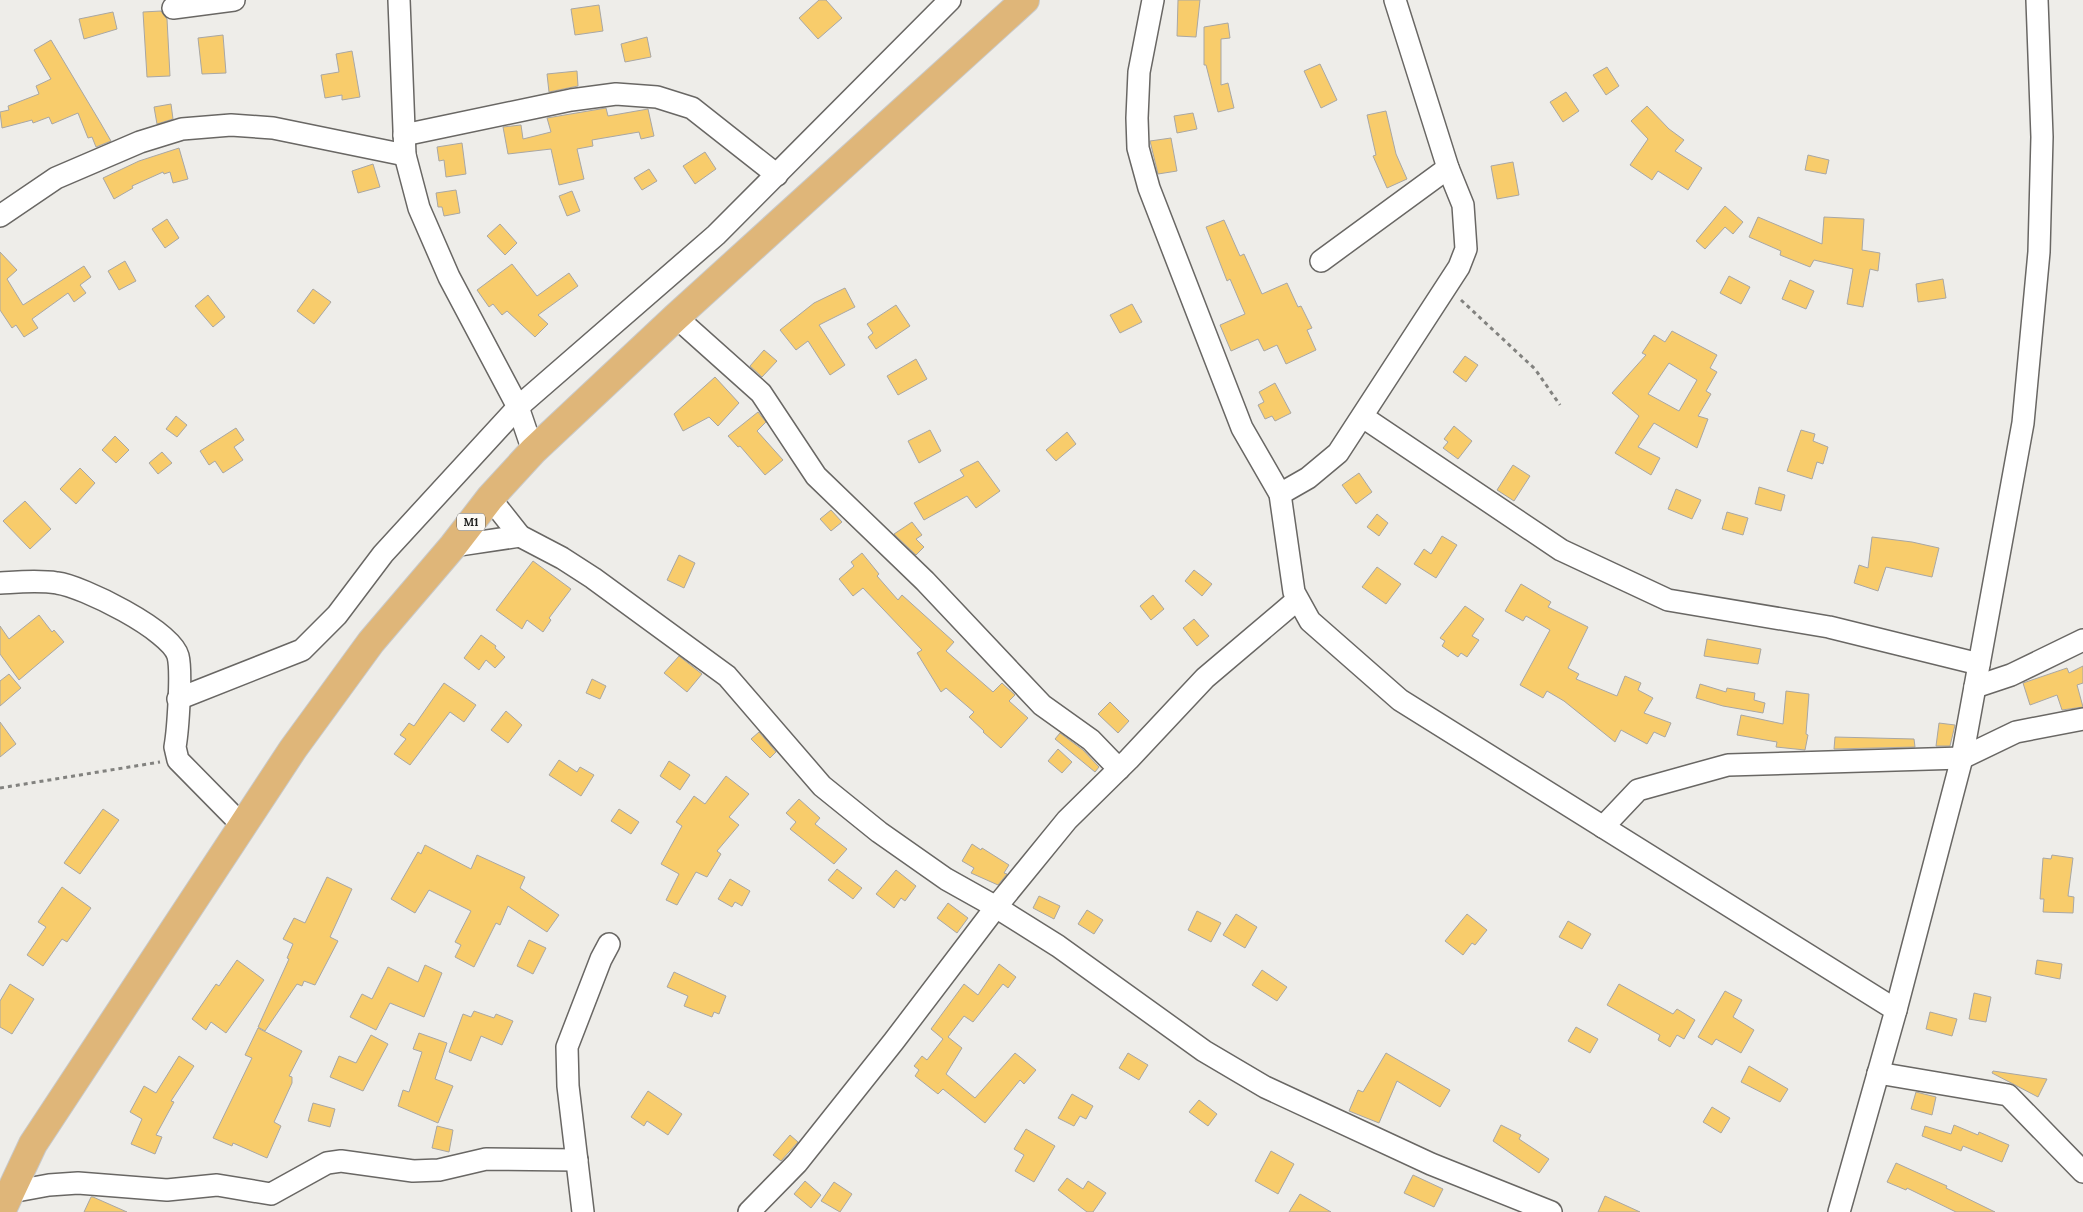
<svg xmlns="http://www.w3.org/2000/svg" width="2083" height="1212" viewBox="0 0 2083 1212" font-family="Lora,serif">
	<rect width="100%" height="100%" fill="#eeede9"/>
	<g fill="#f8cc6b" stroke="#a9a7a4" fill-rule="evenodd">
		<polygon points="819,0 826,0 842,18 818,39 799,18"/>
		<polygon points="1178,0 1200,0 1196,37 1177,36"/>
		<polygon points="599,5 603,31 575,35 571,9"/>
		<polygon points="161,11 167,19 170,76 147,77 143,12"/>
		<polygon points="113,12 117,29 84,39 79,19"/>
		<polygon points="1228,23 1230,38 1221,39 1221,85 1228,83 1234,108 1218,112 1206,65 1204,65 1204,27"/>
		<polygon points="223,35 226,73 202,74 198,38"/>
		<polygon points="647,37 651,57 625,62 621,44"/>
		<polygon points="51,40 100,122 111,141 96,147 92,137 88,138 78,113 52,124 49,117 33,123 32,120 2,128 0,112 9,110 8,106 39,94 36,86 51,79 34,50"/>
		<polygon points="352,51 360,97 342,100 342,95 325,98 321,75 339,72 336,54"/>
		<polygon points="1320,64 1337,100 1321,108 1304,71"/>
		<polygon points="1607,67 1619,86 1606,95 1593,75"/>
		<polygon points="577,71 578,86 549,92 547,74"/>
		<polygon points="1566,92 1579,111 1563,122 1550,102"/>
		<polygon points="171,104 173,119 157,124 154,107"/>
		<polygon points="1647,106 1669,129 1684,140 1675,151 1702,168 1688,190 1658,171 1652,180 1630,165 1648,139 1631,121"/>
		<polygon points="606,108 608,116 648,109 654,136 641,139 639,132 592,140 593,146 577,149 584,179 559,185 551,149 508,154 503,127 521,125 523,139 551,132 547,118"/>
		<polygon points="1386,111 1396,154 1407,179 1387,188 1373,156 1376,155 1367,115"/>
		<polygon points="1193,113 1197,129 1177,133 1174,116"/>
		<polygon points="1171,138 1177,171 1158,174 1150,141"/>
		<polygon points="462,143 466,174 446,177 444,160 439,161 437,147"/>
		<polygon points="179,148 188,179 173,183 170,172 164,174 163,172 132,186 133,188 114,199 103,178 139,161"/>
		<polygon points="705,152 716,169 695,184 683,166"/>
		<polygon points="1808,155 1829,160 1826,174 1805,170"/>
		<polygon points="1513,162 1519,195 1497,199 1491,166"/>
		<polygon points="373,164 380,187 358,193 352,171"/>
		<polygon points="649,169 657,181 642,190 634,178"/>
		<polygon points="456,190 460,213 444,216 442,207 438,207 436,193"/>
		<polygon points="572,191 580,211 567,216 559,196"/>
		<polygon points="1725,206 1743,222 1733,234 1725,227 1705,249 1696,241"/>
		<polygon points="1758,217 1822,244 1824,217 1864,219 1862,250 1880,253 1878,271 1870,269 1863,307 1847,304 1853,269 1814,260 1810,267 1780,255 1781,251 1749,237"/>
		<polygon points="167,219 179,238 165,248 152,229"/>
		<polygon points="1224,220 1240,256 1244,254 1262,294 1287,283 1298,307 1301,306 1312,328 1307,330 1316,350 1286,364 1277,345 1264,351 1258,339 1231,351 1220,325 1245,314 1230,279 1227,281 1206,227"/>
		<polygon points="500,224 517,243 505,255 487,236"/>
		<polygon points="0,252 17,270 7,279 23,305 84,266 91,277 80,285 86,293 74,302 68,293 32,319 38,328 24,337 16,325 12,328 0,310"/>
		<polygon points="125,261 136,281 119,290 108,271"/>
		<polygon points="512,264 537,296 569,273 578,286 538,315 548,324 535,337 507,311 502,315 493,304 489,307 477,290"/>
		<polygon points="1729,276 1750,287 1741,304 1720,293"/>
		<polygon points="1943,279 1946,298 1918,302 1916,284"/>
		<polygon points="1790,280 1814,291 1806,309 1782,299"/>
		<polygon points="845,288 855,307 819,325 845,365 830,375 808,341 796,350 780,330 814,303"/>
		<polygon points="313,289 331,302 314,324 297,311"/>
		<polygon points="208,295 225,317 213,327 195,306"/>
		<polygon points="1132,304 1142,322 1120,333 1110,315"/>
		<polygon points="896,305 910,326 876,349 868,337 873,333 867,324"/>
		<path d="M1672,331L1717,355L1710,368L1717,372L1706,391L1711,394L1698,416L1708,419L1697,448L1654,423L1638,447L1660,458L1651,475L1615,453L1639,416L1612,393L1646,355L1642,353L1654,335L1665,342ZM1669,363L1697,380L1679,411L1648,394Z"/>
		<polygon points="764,350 777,361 762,377 750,366"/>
		<polygon points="1465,356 1478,365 1466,382 1453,372"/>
		<polygon points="916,359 927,379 898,395 887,376"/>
		<polygon points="715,377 739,403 718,426 709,417 683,431 674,414"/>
		<polygon points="1275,383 1291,413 1275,421 1272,416 1265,419 1258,405 1264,402 1259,392"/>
		<polygon points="758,412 766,422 757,431 783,460 765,475 740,446 738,447 728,436"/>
		<polygon points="176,416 187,425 177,437 166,429"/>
		<polygon points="1454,426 1472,441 1458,459 1443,448 1448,442 1444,439"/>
		<polygon points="236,428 244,440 234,447 243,460 223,473 215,461 209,465 200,451"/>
		<polygon points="930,430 941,451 919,463 908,441"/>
		<polygon points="1801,430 1815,434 1813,441 1828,447 1823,464 1817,462 1812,479 1787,471"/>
		<polygon points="1067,432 1076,444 1056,461 1046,450"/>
		<polygon points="115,436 129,450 116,463 102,450"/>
		<polygon points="162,452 172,463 158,474 149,463"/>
		<polygon points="978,461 1000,491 976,508 967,496 924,520 914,503 964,476 960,470"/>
		<polygon points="1513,465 1530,476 1514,501 1497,490"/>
		<polygon points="80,468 95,483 76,504 60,489"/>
		<polygon points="1359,473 1372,492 1356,504 1342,485"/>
		<polygon points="1759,487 1785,495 1781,511 1755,504"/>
		<polygon points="1676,489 1701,500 1692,519 1668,509"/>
		<polygon points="25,501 51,529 30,549 3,521"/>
		<polygon points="831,510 842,522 831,531 820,519"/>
		<polygon points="1727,512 1748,518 1743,535 1722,529"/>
		<polygon points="1377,514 1388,523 1379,536 1367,527"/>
		<polygon points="912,522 922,535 916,539 924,547 916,555 894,534"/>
		<polygon points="1442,536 1457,545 1436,578 1414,564 1424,549 1431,554"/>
		<polygon points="1872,537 1912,542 1939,548 1932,577 1886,567 1878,591 1854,583 1859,565 1868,568"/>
		<polygon points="862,553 879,574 877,576 898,600 902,595 954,642 946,651 993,692 1002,683 1015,695 1009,701 1028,718 1001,748 983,732 984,731 969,717 974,712 946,688 941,692 917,653 922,650 863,588 853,596 839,579 854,566 851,562"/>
		<polygon points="679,555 695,563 684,588 667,580"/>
		<polygon points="533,561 571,589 549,618 551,620 543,632 527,620 522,629 496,610"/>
		<polygon points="1377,567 1401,584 1386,604 1362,587"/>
		<polygon points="1194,570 1212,584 1202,596 1185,581"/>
		<polygon points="1521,584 1551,602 1548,607 1588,627 1568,668 1579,674 1576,679 1617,696 1625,676 1641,683 1638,690 1653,698 1644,713 1671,723 1665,737 1654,732 1647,744 1621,730 1615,742 1564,701 1547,691 1543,698 1520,685 1550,630 1526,616 1523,621 1505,611"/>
		<polygon points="1153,595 1164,609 1151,620 1140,606"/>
		<polygon points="1465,606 1484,619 1472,636 1479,640 1467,657 1461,653 1458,657 1442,646 1445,641 1440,638"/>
		<polygon points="39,615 52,632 54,630 64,642 19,680 0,654 0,626 9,639"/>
		<polygon points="1194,619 1209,636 1197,646 1183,628"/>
		<polygon points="481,635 496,646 495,648 505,657 495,668 486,660 479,670 464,658"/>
		<polygon points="1707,639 1761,649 1758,664 1704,656"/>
		<polygon points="679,656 702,674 687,692 664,673"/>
		<polygon points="2083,666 2083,683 2077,685 2083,707 2062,710 2057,695 2030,705 2023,683 2067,668 2069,673"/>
		<polygon points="9,674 21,688 0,706 0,681"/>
		<polygon points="592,679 606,686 600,699 586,693"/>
		<polygon points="444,683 476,705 464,722 450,712 410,765 394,754 406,739 400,735 409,723 414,726"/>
		<polygon points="1700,684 1726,692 1727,688 1755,693 1754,700 1765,703 1763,713 1723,706 1696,698"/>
		<polygon points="1786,691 1809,694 1806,734 1808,735 1805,750 1776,747 1777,742 1737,735 1741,715 1783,724"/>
		<polygon points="1110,702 1129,721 1118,733 1098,714"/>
		<polygon points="506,711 522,725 508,743 491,730"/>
		<polygon points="0,722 16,744 0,757"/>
		<polygon points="1939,723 1955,725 1950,746 1936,746"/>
		<polygon points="759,732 776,752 770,758 751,739"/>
		<polygon points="1060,733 1083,750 1099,767 1095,772 1055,739"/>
		<polygon points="1835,737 1914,739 1915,747 1834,749"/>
		<polygon points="1058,749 1072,762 1062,773 1048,761"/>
		<polygon points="559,760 577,772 580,767 594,775 581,796 549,775"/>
		<polygon points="669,761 690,775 680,790 660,776"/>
		<polygon points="726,776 749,794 729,817 739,825 717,851 721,854 707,877 696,872 677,905 666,900 679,874 661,864 682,826 676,822 694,796 705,804"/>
		<polygon points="799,799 820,818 815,824 847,849 834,864 790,829 796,822 786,813"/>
		<polygon points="103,809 119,820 80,874 64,863"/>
		<polygon points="619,809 639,822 631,834 611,821"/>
		<polygon points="972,844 981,850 982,848 1009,865 1004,873 1007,874 998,885 971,873 974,868 962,861"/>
		<polygon points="425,845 471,869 477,855 525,877 520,888 559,915 547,932 508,906 500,925 496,923 474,967 455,957 461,945 455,942 471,911 429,890 415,913 391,899 418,852 421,854"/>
		<polygon points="2052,855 2073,858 2068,896 2074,897 2073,913 2043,912 2044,899 2040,899 2043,858 2051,859"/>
		<polygon points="837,869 862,888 853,899 828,880"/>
		<polygon points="896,870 916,886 905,901 901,898 894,908 876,894"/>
		<polygon points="327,877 352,889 330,937 338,941 315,985 304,981 302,986 297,984 265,1031 258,1027 289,959 287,958 293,944 283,939 294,918 305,923"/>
		<polygon points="730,879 750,891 742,906 735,902 732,907 718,899"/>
		<polygon points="62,887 91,908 67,942 62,939 43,966 27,955 46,927 38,922"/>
		<polygon points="1039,896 1060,906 1054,919 1033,908"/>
		<polygon points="948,903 968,918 957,933 937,918"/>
		<polygon points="1087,910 1103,920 1094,934 1078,924"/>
		<polygon points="1197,911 1221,923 1211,942 1188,930"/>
		<polygon points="1236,914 1257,927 1245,948 1223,935"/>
		<polygon points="1467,914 1487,930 1475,945 1472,943 1463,955 1445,941"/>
		<polygon points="1568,921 1591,934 1582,949 1559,937"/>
		<polygon points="529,940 546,948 533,974 517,966"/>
		<polygon points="237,960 264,980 226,1033 211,1022 206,1030 192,1019 216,984 219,986"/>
		<polygon points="2037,960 2062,964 2060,979 2035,974"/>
		<polygon points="999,964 1016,977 1008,988 1003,984 973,1022 964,1016 948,1037 962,1048 946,1074 975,1098 1015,1053 1036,1070 1024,1084 1020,1080 985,1123 943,1089 938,1094 915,1076 919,1070 914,1066 922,1056 927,1060 943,1039 931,1029 964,984 978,995"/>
		<polygon points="425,965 442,973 424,1017 390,1003 376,1030 350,1017 362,994 372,999 388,967 418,982"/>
		<polygon points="1262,970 1287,987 1277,1001 1252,985"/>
		<polygon points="674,972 726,996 719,1014 714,1012 712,1017 684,1006 688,996 667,987"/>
		<polygon points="10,984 34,999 12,1034 0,1027 0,1001"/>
		<polygon points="1619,984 1673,1014 1677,1009 1695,1020 1684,1039 1677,1035 1670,1047 1658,1040 1660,1035 1607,1005"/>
		<polygon points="1725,991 1742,1000 1733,1017 1754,1030 1741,1053 1716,1039 1712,1045 1698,1037"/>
		<polygon points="1974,993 1991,997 1986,1022 1969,1019"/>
		<polygon points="474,1011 494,1018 496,1014 513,1021 502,1045 481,1036 471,1061 449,1052 463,1014 471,1017"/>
		<polygon points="1930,1012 1957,1019 1952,1036 1926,1029"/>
		<polygon points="1576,1027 1598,1039 1590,1053 1568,1041"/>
		<polygon points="258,1028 302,1051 289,1076 292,1077 292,1083 274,1122 281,1126 267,1158 233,1143 232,1146 213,1138 252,1058 245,1055"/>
		<polygon points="419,1033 447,1043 435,1079 453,1086 438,1123 398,1106 403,1090 409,1092 422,1052 413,1049"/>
		<polygon points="371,1035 388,1044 363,1091 330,1077 339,1056 356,1063"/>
		<polygon points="1128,1053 1148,1065 1139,1080 1119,1068"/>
		<polygon points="1386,1053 1450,1090 1440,1107 1397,1081 1379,1123 1349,1111 1358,1090 1363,1092"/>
		<polygon points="179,1056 194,1066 171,1101 174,1102 156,1135 162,1137 155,1154 131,1144 142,1119 130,1112 144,1086 156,1093"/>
		<polygon points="1749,1066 1788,1089 1780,1102 1741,1082"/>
		<polygon points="1993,1071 2047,1079 2038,1097 1992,1073"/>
		<polygon points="648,1091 682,1114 668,1135 647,1121 644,1126 631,1117"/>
		<polygon points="1916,1092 1936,1097 1932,1115 1911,1109"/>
		<polygon points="1072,1094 1093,1106 1086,1119 1080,1116 1074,1126 1058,1118"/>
		<polygon points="1199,1100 1217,1114 1208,1126 1189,1112"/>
		<polygon points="313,1103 335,1109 330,1127 308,1121"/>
		<polygon points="1712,1107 1730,1118 1721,1133 1703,1122"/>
		<polygon points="1501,1125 1521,1135 1519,1139 1549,1159 1539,1173 1493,1141"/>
		<polygon points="1954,1125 1978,1135 1979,1132 2009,1145 2002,1162 1963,1146 1961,1151 1922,1136 1925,1126 1951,1134"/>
		<polygon points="437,1126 453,1130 449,1152 432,1148"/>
		<polygon points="1026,1129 1055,1146 1034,1182 1015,1171 1024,1155 1014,1149"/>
		<polygon points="790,1135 798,1142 781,1161 773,1155"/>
		<polygon points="1271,1151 1294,1164 1278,1194 1255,1181"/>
		<polygon points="1896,1163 1947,1186 1946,1188 1995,1212 1956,1212 1907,1188 1906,1190 1887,1182"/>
		<polygon points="1413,1175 1443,1189 1434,1207 1404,1193"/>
		<polygon points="1067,1178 1083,1189 1088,1181 1106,1193 1093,1212 1087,1212 1058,1190"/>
		<polygon points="805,1181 821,1195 811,1208 794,1194"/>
		<polygon points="834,1182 852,1194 840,1212 821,1201"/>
		<polygon points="1300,1194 1331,1212 1289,1212"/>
		<polygon points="1605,1196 1640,1212 1598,1212"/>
		<polygon points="91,1197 93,1197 127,1212 84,1212"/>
	</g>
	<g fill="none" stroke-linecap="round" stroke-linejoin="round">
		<defs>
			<g id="minor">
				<polyline points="399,0 405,155 419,208 449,277 518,407 533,451"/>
				<polyline points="1153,0 1139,72 1137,118 1138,148 1149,188 1242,428 1280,494 1294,592 1310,621 1400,700 1896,1010"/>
				<polyline points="173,8 234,0"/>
				<polyline points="404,135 571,100 616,94 657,97 692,108 777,175"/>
				<polyline points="0,216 56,178 140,142 182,129 231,125 273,128 405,155"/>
				<polyline points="1321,261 1448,168"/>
				<polyline points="676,317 761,393 816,476 925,581 1042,705 1091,740 1119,769"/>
				<polyline points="1363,417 1561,550 1668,600 1829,627 1979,664"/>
				<polyline points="1280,494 1308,478 1338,453 1459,267 1466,249 1463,205 1448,168 1395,0"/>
				<polyline points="490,498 520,536 562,558 593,578 727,676 822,786 879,832 946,879 996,907 1058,946 1204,1051 1265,1087 1431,1164 1551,1212"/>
				<polyline points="453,546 520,536"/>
				<path d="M0,583C19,582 38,580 57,583C82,586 171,630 178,656C182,671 178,730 175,747L178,760L242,825"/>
				<polyline points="1975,687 2011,675 2083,640"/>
				<polyline points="178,699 302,650 337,615 383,554 518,407 716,235 950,0"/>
				<polyline points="1603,827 1638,790 1728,765 1962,758 2016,732 2083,719"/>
				<polyline points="1878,1073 2008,1095 2083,1172"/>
				<polyline points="11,1192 49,1185 78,1183 167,1190 217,1185 271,1194 327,1163 341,1161 413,1171 439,1170 486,1159 577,1160"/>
				<polyline points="583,1212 568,1086 567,1047 601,959 609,944"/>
				<polyline points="749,1212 797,1163 894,1041 996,907 1067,820 1129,759 1205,678 1297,600"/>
				<polyline points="1839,1212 1896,1010 1962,758 2023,423 2039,252 2042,137 2037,0"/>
			</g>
			<polyline id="highway" points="1,1212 33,1144 293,749 371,642 453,546 490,498 533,451 676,317 1025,0"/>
		</defs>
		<use href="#minor" stroke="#696764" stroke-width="24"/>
		<use href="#highway" stroke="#c9c9c8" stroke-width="30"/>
		<g stroke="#82827f" stroke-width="3" stroke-dasharray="4 4" stroke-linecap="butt">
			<polyline points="1461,300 1535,369 1560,405"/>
			<polyline points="0,788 160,762"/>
		</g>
		<use href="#minor" stroke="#fff" stroke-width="21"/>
		<use href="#highway" stroke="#dfb679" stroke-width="28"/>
	</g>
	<g text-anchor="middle" stroke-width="5" stroke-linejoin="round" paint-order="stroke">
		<rect fill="#fcfaf6" stroke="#605f5d" stroke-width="1" x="457" y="513.5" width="28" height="17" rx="4"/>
		<g font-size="11" font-weight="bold" fill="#1d1d1b">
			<text x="471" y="526">M1</text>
		</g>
	</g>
</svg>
